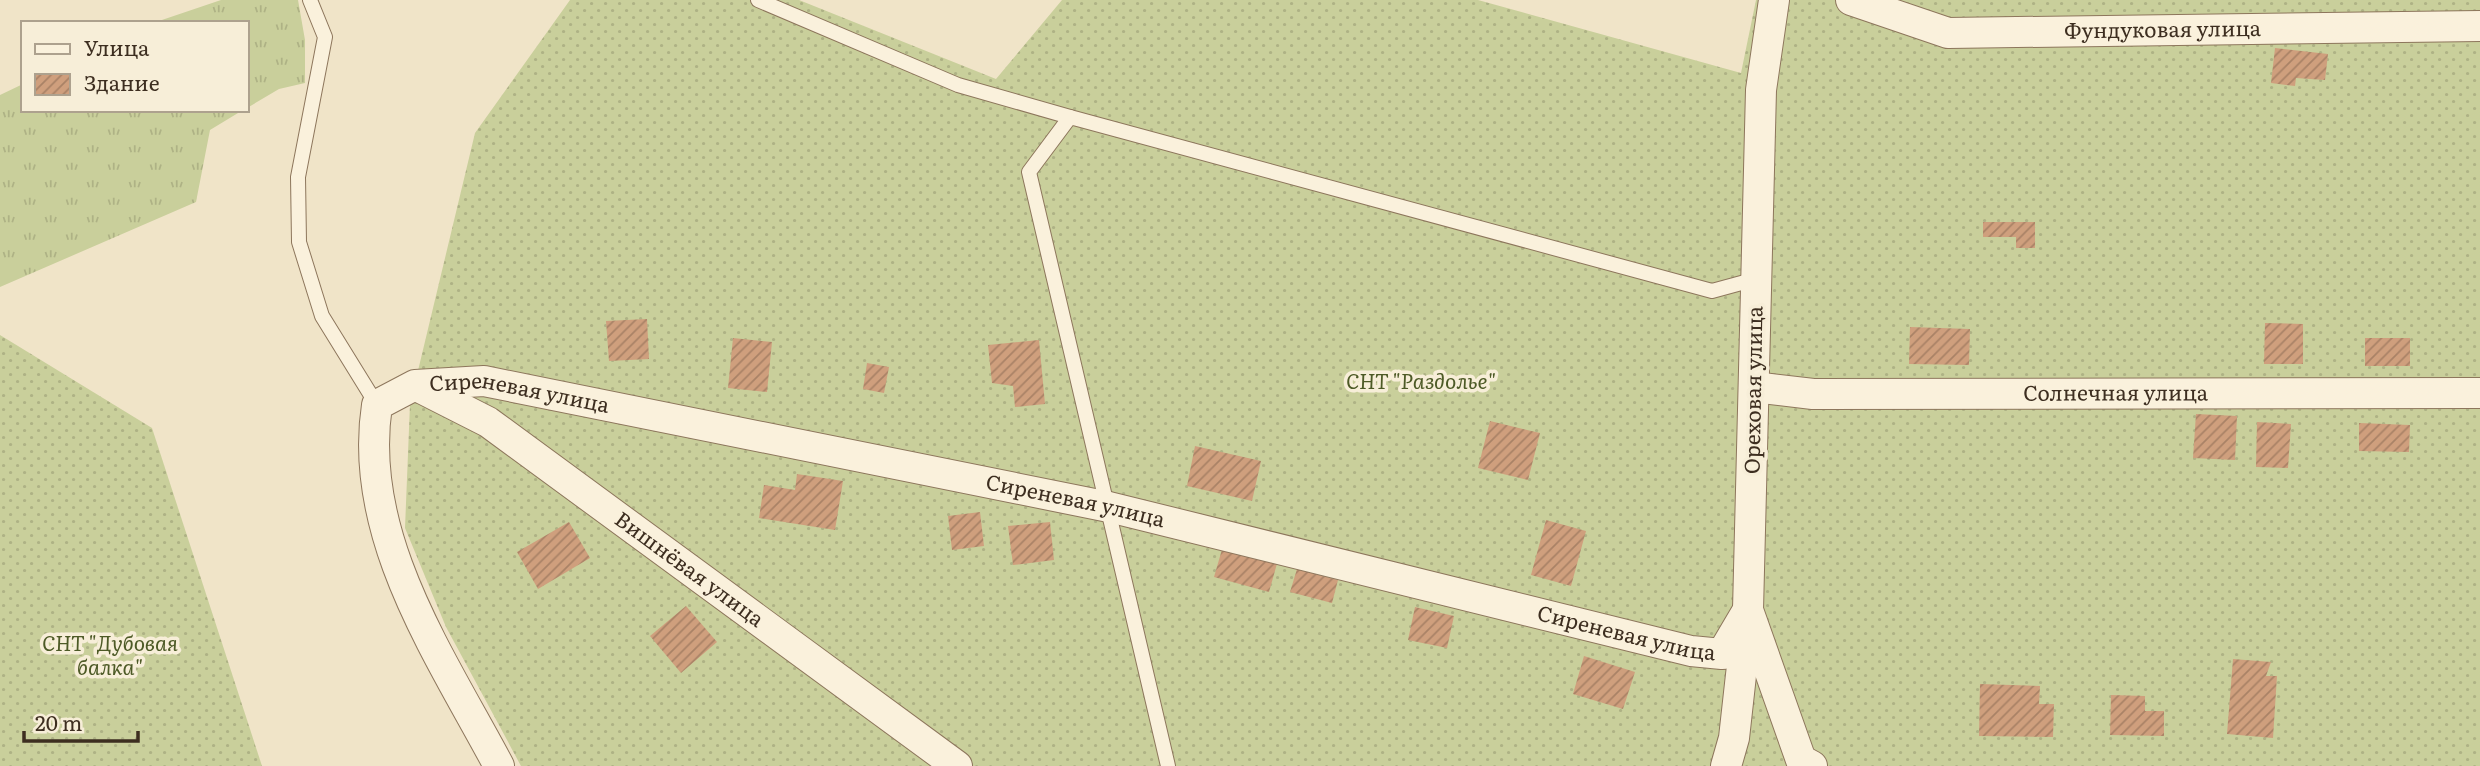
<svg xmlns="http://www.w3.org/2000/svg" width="2480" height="766" viewBox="0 0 2480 766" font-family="Literata,serif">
	<defs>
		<pattern id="grass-tufts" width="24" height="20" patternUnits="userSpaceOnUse" patternTransform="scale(1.75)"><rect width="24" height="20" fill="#c9cf9b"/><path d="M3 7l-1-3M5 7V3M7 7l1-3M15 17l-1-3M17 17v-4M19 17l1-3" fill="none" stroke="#aeb285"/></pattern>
		<pattern id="garden-dots" width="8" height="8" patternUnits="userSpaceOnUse" patternTransform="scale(1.75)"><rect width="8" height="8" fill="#c9cf9b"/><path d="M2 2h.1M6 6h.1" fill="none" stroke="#aeb285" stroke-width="1.8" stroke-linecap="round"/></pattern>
		<pattern id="building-hatch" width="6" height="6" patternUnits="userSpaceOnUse" patternTransform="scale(1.75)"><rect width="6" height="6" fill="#cf9f7d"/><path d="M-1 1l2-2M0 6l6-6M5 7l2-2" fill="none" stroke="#a98266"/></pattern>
	</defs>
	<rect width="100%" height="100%" fill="#f0e4c8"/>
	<g fill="url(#grass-tufts)">
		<polygon points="221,0 298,0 305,40 305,83 279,89 247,108 247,23 153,23"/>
		<polygon points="23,84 23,110 243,110 210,130 196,202 0,287 0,95"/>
	</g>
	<g fill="url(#garden-dots)">
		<polygon points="570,0 799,0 996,79 1062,0 1478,0 1741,73 1756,0 2480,0 2480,766 521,766 446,627 405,528 410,404 475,133"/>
		<polygon points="0,335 152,428 262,766 0,766"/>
	</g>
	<g fill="url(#building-hatch)">
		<polygon points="2275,48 2328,54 2325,80 2296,78 2295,86 2271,83"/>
		<polygon points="1983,222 2035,222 2035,248 2016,248 2016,237 1983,237"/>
		<polygon points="647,319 649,359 609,361 606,321"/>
		<polygon points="2265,323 2303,324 2303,364 2264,364"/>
		<polygon points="1910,327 1970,329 1969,365 1909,364"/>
		<polygon points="733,338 772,342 767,392 728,388"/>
		<rect x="2365" y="338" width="45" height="28"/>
		<polygon points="1039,340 1045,404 1015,407 1013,386 992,383 988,345"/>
		<polygon points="867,363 889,367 884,393 863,389"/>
		<polygon points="2196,414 2237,416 2235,460 2193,458"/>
		<polygon points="1490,421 1540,433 1528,480 1478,468"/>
		<polygon points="2257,422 2291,424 2288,468 2256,467"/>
		<polygon points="2359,423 2410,425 2409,452 2359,451"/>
		<polygon points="1195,446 1261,461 1252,501 1187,486"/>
		<polygon points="797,474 843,481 835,530 759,518 764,485 795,490"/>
		<polygon points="980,512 984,546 952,550 948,516"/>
		<polygon points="1546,520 1586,531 1571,586 1531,575"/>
		<polygon points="569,522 590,558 538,589 517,552"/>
		<polygon points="1050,522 1054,560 1013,565 1008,526"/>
		<polygon points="1223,546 1278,560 1269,592 1214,577"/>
		<polygon points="1297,569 1338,580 1332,603 1290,592"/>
		<polygon points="686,606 717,642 681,673 650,636"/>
		<polygon points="1415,607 1454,616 1447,648 1408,640"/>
		<polygon points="1584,656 1635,672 1623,709 1573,694"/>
		<polygon points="2233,659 2271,662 2266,676 2277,676 2273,738 2227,734"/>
		<polygon points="1980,684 2040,686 2039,704 2054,704 2053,737 1979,736"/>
		<polygon points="2111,695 2145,696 2145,711 2164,711 2164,736 2110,735"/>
	</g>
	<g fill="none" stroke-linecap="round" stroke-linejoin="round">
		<defs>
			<g id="lane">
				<polyline points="310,0 325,37 298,177 299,242 322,316 377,405"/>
				<polyline points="758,0 958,85 1070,117"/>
				<polyline points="1168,766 1029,172 1070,117 1712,291 1756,279"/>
			</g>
			<g id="street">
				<polyline points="1774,0 1761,90 1748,610 1801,760 1812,766"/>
				<path id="s1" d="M1851,0L1948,33L2480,26"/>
				<path id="s2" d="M417,386L488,422L957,766"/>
				<path id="s3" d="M1754,387L1813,394L2480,393"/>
				<path id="s4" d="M499,766C440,655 357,536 377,405L415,385L484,381L1109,507L1691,651L1722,654L1748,610"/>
				<polyline points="1726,766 1734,738 1747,621"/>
			</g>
		</defs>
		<use href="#lane" stroke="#8d765c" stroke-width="16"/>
		<use href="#street" stroke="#8d765c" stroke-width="32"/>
		<use href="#lane" stroke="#faf1dc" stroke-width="14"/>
		<use href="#street" stroke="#faf1dc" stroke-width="30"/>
	</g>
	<g text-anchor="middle" stroke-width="7" stroke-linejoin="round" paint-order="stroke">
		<g font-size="21" fill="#3d2e20" stroke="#f7eed8">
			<text dy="7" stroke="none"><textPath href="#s1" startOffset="317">Фундуковая улица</textPath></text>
			<text transform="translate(1754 390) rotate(-89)" y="7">Ореховая улица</text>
			<text dy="7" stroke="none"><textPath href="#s3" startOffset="362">Солнечная улица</textPath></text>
			<text dy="7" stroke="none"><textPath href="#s4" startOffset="537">Сиреневая улица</textPath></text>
			<text dy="7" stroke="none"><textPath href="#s4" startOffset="1104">Сиреневая улица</textPath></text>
			<text dy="7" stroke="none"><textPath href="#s2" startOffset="329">Вишнёвая улица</textPath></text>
			<text dy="7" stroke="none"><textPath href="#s4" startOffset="1671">Сиреневая улица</textPath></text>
		</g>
		<g font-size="21" font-style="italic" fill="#4d5a26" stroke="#f7eed8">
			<text x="1421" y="389">СНТ "Раздолье"</text>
			<text x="110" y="651">СНТ "Дубовая<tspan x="110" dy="24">балка"</tspan></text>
		</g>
	</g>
	<rect x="21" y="21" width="228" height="91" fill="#f7eed8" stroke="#ada18e" stroke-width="2"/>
	<rect x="35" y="44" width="35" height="10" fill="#faf1dc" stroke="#ada18e" stroke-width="2"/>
	<text x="84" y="56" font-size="21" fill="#3d2e20">Улица</text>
	<rect x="35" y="74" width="35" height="21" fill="url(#building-hatch)" stroke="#ada18e" stroke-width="2"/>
	<text x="84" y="91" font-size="21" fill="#3d2e20">Здание</text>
	<path d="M24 731v10h114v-10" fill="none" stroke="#3d2e20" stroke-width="3.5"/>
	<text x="35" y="731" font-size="21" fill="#3d2e20" stroke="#f7eed8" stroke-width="5" paint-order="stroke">20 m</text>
</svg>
